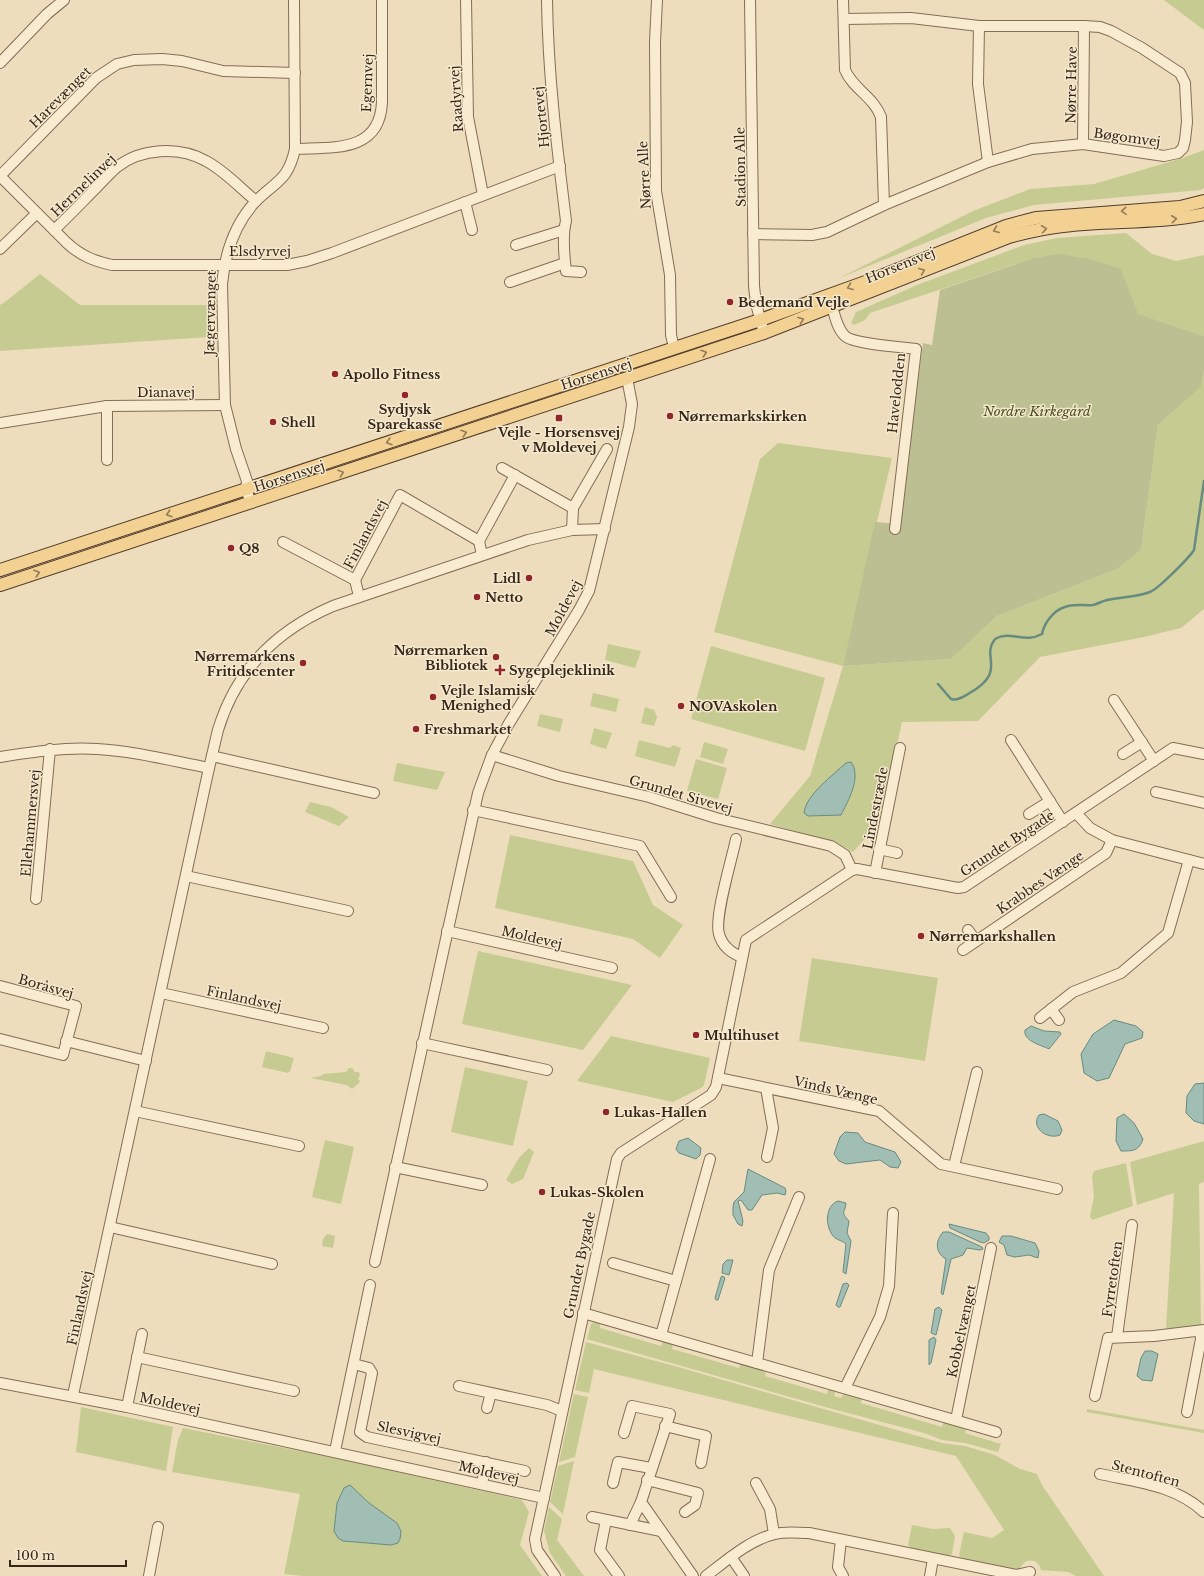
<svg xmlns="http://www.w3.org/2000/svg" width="1204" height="1576" viewBox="0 0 1204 1576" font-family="'Libre Baskerville',serif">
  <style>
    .green { fill: #c6cb91 }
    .cemetery { fill: #bbbf91 }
    .water { fill: #a0beb4; stroke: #688b81 }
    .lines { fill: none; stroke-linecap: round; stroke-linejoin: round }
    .stream { stroke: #688b81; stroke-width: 2.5 }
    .minor-casing { stroke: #846d56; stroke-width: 12 }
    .major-casing { stroke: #523c2b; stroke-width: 14 }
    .minor { stroke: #f8ebcf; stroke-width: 10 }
    .major { stroke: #f2d193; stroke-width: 12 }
    .oneway { stroke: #937c57 }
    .poi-dot { fill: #93262b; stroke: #f5e8cc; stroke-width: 1.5 }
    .labels { text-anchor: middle; stroke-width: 3; stroke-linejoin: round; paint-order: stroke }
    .street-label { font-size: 13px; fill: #34261b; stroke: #f5e8cc }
    .poi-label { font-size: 13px; font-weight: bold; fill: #34261b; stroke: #f5e8cc; text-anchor: start }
    .park-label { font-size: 13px; font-style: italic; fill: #465021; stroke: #f5e8cc }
  </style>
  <rect width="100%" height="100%" fill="#edddbc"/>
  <g class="green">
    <path d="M1164 0H1204V30Z"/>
    <path d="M1204 150V188L1201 190 1034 205 986 218 837 279 973 211 1030 189 1094 184 1183 158Z"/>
    <path d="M1126 233 1152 254 1176 261 1204 255V336L1137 314 1121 269 1031 259 870 313 865 320 854 325 851 323 856 312 917 285 1024 245 1057 238Z"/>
    <path d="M40 274 80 305H213L209 337 0 351V305L5 302Z"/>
    <path d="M1204 369V609L1181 628 1144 637 1040 657 978 721 902 722 879 823 853 852 834 841 808 835 770 824 810 776 843 666 714 632 760 459 778 443 892 458 843 666 951 659 997 616 1117 569 1141 550 1158 425 1201 387Z"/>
    <path d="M608 644 641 651 635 668 605 660Z"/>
    <path d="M711 646 825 678 805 751 691 719Z"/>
    <path d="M593 693 619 699 616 712 590 706Z"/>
    <path d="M645 707 654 710 657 717 654 726 641 723Z"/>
    <path d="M540 714 563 719 560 732 537 726Z"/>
    <path d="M594 728 612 733 606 749 590 744Z"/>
    <path d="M639 740 670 748 673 745 681 748 675 767 635 756Z"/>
    <path d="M704 742 728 749 723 764 700 757Z"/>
    <path d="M696 759 727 768 718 799 687 791Z"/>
    <path d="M397 763 445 772 437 790 393 781Z"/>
    <path d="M310 802 331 807 349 817 339 826 305 812Z"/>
    <path d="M510 835 633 861 653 905 683 925 660 958 633 939 495 908Z"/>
    <path d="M478 951 632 985 583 1050 462 1024Z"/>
    <path d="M812 958 938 978 925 1061 799 1041Z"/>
    <path d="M611 1036 710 1058 704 1085 701 1088 673 1102 577 1081Z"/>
    <path d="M266 1051 294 1058 290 1071 288 1073 262 1067Z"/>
    <path d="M465 1067 528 1081 513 1146 451 1132Z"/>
    <path d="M349 1068H352L355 1072H359L360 1075 358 1079 360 1082 352 1089 347 1085 310 1078 321 1076 323 1074 346 1072Z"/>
    <path d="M325 1140 354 1147 341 1204 312 1197Z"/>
    <path d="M1204 1141V1182L1199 1184 1201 1327 1166 1329 1174 1193 1137 1205 1130 1162Z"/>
    <path d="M529 1148 534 1152 523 1179 512 1184 506 1180 519 1158Z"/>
    <path d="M1126 1163 1133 1206 1092 1220 1090 1216 1094 1196 1092 1176 1094 1171Z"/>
    <path d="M327 1234 335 1236 333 1248 322 1246 323 1239Z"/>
    <path d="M594 1322 600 1324V1328L661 1346 663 1341 673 1344 672 1349 739 1368 741 1363 766 1370 765 1376 827 1394 828 1388 836 1390 834 1396 841 1398 844 1393 862 1398 861 1403 942 1427 944 1421 966 1428 965 1433 1001 1444 998 1452 965 1443 942 1440 924 1433 825 1407 587 1339 591 1324Z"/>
    <path d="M586 1342 678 1367 942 1443 965 1446 995 1455 1020 1469 1037 1474 1042 1485 1104 1576H1076L1068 1572 1041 1570C1039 1562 1034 1559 1026 1561L1017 1571 962 1560 959 1555 964 1532 992 1538 1004 1530 956 1456 594 1369 589 1393 575 1390Z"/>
    <path d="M574 1394 588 1397 575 1457 559 1462Z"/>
    <path d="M81 1407 173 1427 166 1471 76 1452Z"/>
    <path d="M1087 1409 1204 1430V1433L1087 1412Z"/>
    <path d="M183 1428 335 1458 522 1500 529 1512 520 1545 542 1576H303L284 1574 300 1494 172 1472 178 1440Z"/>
    <path d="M574 1461 563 1514 550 1502 558 1466Z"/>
    <path d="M549 1507 562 1519 557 1540 584 1576H566L550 1553 544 1531Z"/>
    <path d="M912 1525 933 1529 950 1528 955 1536 952 1554 946 1557 912 1550 908 1545Z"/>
  </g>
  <path class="cemetery" d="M1058 254 1090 259 1121 269 1138 314 1204 336V369L1201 387 1158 425 1141 550 1117 569 997 616 951 659 843 666 875 522 900 524 923 343 932 345 940 290 1031 259Z"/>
  <g class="water">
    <path d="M851 762C862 777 848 801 841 815L808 816 804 813C805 796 834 774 846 763Z"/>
    <path d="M1114 1020 1136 1026 1143 1032 1142 1038 1125 1044 1109 1078 1097 1081 1084 1073 1081 1054 1093 1034Z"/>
    <path d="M1031 1026 1044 1031 1060 1032 1061 1034 1049 1049C1041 1045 1023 1041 1025 1030Z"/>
    <path d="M1204 1083V1124L1194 1121 1186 1113 1187 1096 1195 1084Z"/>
    <path d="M1044 1114 1058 1121 1062 1130 1060 1135C1048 1140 1030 1128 1039 1115Z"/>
    <path d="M1124 1114 1134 1123 1143 1139C1139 1151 1133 1151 1121 1151L1116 1141 1117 1118Z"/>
    <path d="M845 1132 858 1133 865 1142 895 1152 901 1162 898 1168 890 1167 880 1160 846 1164 839 1161 834 1154 840 1137Z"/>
    <path d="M688 1138 701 1148 700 1155 696 1159 679 1153 676 1149 679 1141Z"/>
    <path d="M748 1169 785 1188 786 1191 785 1195 777 1193 762 1195 752 1210H748L741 1200 738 1201 743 1221 742 1226 738 1224 733 1215V1207L734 1202 744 1192Z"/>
    <path d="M838 1201 846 1203C845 1214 840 1211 849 1221L847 1233 851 1241 846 1274 843 1272 846 1244C843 1241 838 1240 835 1238 825 1229 824 1206 838 1201Z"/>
    <path d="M949 1224 986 1233 989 1237V1240L984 1243 980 1242 950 1228Z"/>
    <path d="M943 1232H949L982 1247 983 1249 980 1250 967 1248 963 1255 951 1259 943 1295 941 1293 946 1259C935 1253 935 1241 943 1232Z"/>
    <path d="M1002 1236H1011L1035 1243 1039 1251 1038 1258 1029 1255 1015 1257 1007 1255 1004 1245 999 1242Z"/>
    <path d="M727 1260H733L729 1275 722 1273 723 1264Z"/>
    <path d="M723 1276 725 1278 718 1300H716L715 1298 721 1277Z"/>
    <path d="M847 1283 849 1285 840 1307H838L836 1305 843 1284Z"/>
    <path d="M939 1307 942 1310 936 1335 931 1333 935 1309Z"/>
    <path d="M934 1337 936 1340 931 1363 929 1365V1340Z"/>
    <path d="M1145 1351H1152L1158 1354 1152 1381 1142 1380 1137 1376 1141 1358Z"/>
    <path d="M350 1485 369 1503 397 1523 401 1531 400 1539 398 1543 391 1545 343 1541 338 1538 334 1531 337 1503 344 1488Z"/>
  </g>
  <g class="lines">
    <path class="stream" d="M938 684 951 699C957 701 963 697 968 694 1009 671 980 658 995 639 1011 630 1024 644 1042 634 1044 623 1054 610 1065 607 1074 603 1084 606 1093 605 1098 604 1102 601 1107 600 1121 597 1137 597 1150 592 1158 589 1189 558 1194 550L1204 481"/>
    <g class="minor-casing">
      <g id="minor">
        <path d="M466 0 468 117 483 195"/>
        <path d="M547 0C548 75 557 147 566 221 562 236 564 255 566 271L581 272"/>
        <path d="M657 0 655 42 656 191 670 275 671 335 674 348"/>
        <path d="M750 0 754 286 756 304 764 333"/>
        <path d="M843 0 845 70C853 89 874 97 881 117L884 205"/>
        <path d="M979 26 978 84 988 162"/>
        <path d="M0 63 47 14 64 0"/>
        <path d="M1083 144 1084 26"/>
        <path d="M295 149C333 147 380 153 382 102V0"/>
        <path d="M0 176 67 243C81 256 94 261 112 265H287L307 261 332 253 560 166"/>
        <path d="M0 176 96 78 117 64 134 60 162 59 182 61 223 71 295 73"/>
        <path d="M465 202 472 230"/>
        <path d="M54 230C69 216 83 201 97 187 104 180 110 173 117 167 141 148 179 146 206 161 225 171 240 188 256 201"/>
        <path d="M753 234 812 235 827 232 884 205 988 162 1032 149 1083 144 1164 156 1178 153 1183 148 1185 140 1187 122 1185 83 1180 73 1142 48 1111 31 1100 27 1084 26H979L911 18 844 19"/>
        <path d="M516 245 564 230"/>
        <path d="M0 249 37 213"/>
        <path d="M510 282 565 263"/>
        <path d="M830 299C834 311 836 328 845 336 853 344 903 347 916 349L895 529"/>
        <path d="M0 423 107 406 225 405"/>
        <path d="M107 460V406"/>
        <path d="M502 468 573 508 572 530"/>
        <path d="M251 503 246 489 247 481 236 449 225 405 222 284C225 253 234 225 255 202 276 181 288 181 295 149L294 0"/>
        <path d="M573 508 607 449"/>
        <path d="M479 541 515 475"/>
        <path d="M283 542 355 580 359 596"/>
        <path d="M355 580 400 495 479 541 482 555"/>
        <path d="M1114 700 1154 761"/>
        <path d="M1011 740 1063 822"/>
        <path d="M1123 754 1142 742"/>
        <path d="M492 755 559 776 649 797 716 818 831 846 845 855 852 870"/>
        <path d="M212 756 374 793"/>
        <path d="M0 757C32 752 64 747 97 749 135 751 172 761 209 768"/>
        <path d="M1156 792 1204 803"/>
        <path d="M473 810 640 846 671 897"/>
        <path d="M1076 813 1090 828 1112 840 1204 864"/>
        <path d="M1029 814 1050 801"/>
        <path d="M736 839C732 859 714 917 719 934 722 945 731 953 742 957"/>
        <path d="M879 849 897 853"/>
        <path d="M875 873 900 748"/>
        <path d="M186 876 348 911"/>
        <path d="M36 899 50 749"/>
        <path d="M968 930 976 941"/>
        <path d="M447 931 612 968"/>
        <path d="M963 950 1106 853 1112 840"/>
        <path d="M0 986 76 1006 63 1055 0 1039"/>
        <path d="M161 993 323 1028"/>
        <path d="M1051 1009 1059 1020"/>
        <path d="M1040 1018 1073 992 1121 973 1168 933 1189 860"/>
        <path d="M66 1041 146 1061"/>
        <path d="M422 1043 547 1070"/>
        <path d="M718 1078 879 1111 941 1164 1057 1189"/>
        <path d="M766 1088 773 1128 767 1157"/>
        <path d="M135 1111 299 1146"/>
        <path d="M954 1166 977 1072"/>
        <path d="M395 1167 482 1185"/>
        <path d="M110 1227 272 1264"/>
        <path d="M375 1262 478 793 492 755 508 725 579 610 589 591 629 427 632 404 627 378"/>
        <path d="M613 1263 676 1281"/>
        <path d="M583 1313 996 1432"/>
        <path d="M661 1335 710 1159"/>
        <path d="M1117 1337 1132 1225"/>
        <path d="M137 1357 294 1391"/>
        <path d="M757 1363 769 1270 799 1197"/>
        <path d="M354 1364 369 1368 372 1373 360 1432 367 1437 525 1471"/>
        <path d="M0 1383 127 1407 544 1498"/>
        <path d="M459 1386 547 1405 562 1411"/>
        <path d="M845 1388 880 1317 889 1286 893 1213"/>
        <path d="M73 1395 209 768C212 756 215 742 218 730 236 670 277 630 333 606L528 540 572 530 605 529"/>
        <path d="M1095 1396 1108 1338 1154 1336 1204 1330"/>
        <path d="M127 1407 142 1334"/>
        <path d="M487 1408 491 1393"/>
        <path d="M1187 1412 1201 1339 1200 1331"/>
        <path d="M956 1420 991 1248"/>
        <path d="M665 1426 706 1436 701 1463"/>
        <path d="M624 1433 632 1406 670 1414 641 1502 693 1576"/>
        <path d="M335 1451 370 1285"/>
        <path d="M1100 1474C1137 1482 1175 1485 1204 1512"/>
        <path d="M647 1480 698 1493 695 1505 685 1512"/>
        <path d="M613 1483 618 1462 651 1468"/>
        <path d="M756 1483 770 1509 774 1534"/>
        <path d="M482 1484 486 1462"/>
        <path d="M592 1517 661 1531"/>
        <path d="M606 1520 600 1550 619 1576"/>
        <path d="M630 1525 641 1502"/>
        <path d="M841 1540 838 1567 843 1576"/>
        <path d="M731 1557 744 1576"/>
        <path d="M149 1576 158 1527"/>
        <path d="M555 1576 537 1550 535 1539 617 1159 621 1153 711 1095 716 1087 746 940 852 870 857 869 958 888 964 887 1173 748 1204 754"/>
        <path d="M706 1576C726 1561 749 1540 775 1534 786 1531 798 1533 809 1533L1016 1575 1030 1572"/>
        <path d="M930 1576 933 1559"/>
      </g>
    </g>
    <g class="major-casing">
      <g id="major">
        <path d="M0 570 760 320 871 280 1006 226 1036 218 1180 207 1204 201"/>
        <path d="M0 585 764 333 1009 237C1027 232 1044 228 1063 226 1110 220 1158 224 1204 214"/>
      </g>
    </g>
    <use href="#minor" class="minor"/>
    <use href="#major" class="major"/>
  </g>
  <defs><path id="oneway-chevron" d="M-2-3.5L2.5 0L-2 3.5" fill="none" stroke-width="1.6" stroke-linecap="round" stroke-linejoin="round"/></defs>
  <g class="oneway">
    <use href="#oneway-chevron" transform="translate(1124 211) rotate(176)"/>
    <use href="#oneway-chevron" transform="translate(1174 219) rotate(-6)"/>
    <use href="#oneway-chevron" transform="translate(1044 229) rotate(-8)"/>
    <use href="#oneway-chevron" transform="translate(996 230) rotate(159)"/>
    <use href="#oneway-chevron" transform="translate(922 271) rotate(-22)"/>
    <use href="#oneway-chevron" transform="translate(850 287) rotate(159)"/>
    <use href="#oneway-chevron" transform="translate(801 320) rotate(-21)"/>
    <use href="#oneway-chevron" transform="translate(704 353) rotate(-18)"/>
    <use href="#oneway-chevron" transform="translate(464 433) rotate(-18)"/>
    <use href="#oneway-chevron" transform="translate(389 442) rotate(162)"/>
    <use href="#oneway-chevron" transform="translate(341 473) rotate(-18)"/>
    <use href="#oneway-chevron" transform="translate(169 514) rotate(162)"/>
    <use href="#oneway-chevron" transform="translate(37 573) rotate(-18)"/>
  </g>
  <g class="poi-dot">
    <circle cx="730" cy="302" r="4"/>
    <circle cx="335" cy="374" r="4"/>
    <circle cx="405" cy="395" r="4"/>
    <circle cx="670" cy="416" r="4"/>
    <rect x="555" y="414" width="8" height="8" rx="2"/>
    <circle cx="273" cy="422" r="4"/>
    <circle cx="231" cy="548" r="4"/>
    <circle cx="529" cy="578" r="4"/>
    <circle cx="477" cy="597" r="4"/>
    <circle cx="496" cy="657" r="4"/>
    <circle cx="303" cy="663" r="4"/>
    <path d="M498 664h4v4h4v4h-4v4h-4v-4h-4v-4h4z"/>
    <circle cx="433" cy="697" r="4"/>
    <circle cx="681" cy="706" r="4"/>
    <circle cx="416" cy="729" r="4"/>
    <circle cx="921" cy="936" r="4"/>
    <circle cx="696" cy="1035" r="4"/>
    <circle cx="606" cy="1112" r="4"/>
    <circle cx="542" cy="1192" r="4"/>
  </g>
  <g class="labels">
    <g class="street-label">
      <text transform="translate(367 83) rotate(-88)" y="5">Egernvej</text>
      <text transform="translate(1071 85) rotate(-89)" y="5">Nørre Have</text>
      <text transform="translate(60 97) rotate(-45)" y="5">Harevænget</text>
      <text transform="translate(456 99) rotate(-94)" y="5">Raadyrvej</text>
      <text transform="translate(541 117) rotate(-96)" y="5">Hjortevej</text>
      <text transform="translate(1127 137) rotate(8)" y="5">Bøgomvej</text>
      <text transform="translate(740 167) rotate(-91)" y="5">Stadion Alle</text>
      <text transform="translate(644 175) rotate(-93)" y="5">Nørre Alle</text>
      <text transform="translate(83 185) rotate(-44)" y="5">Hermelinvej</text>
      <text x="260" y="256">Elsdyrvej</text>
      <text transform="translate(900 265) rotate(-22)" y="5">Horsensvej</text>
      <text transform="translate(210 313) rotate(-89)" y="5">Jægervænget</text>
      <text transform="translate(596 374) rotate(-18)" y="5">Horsensvej</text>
      <text x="166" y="397">Dianavej</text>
      <text transform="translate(896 393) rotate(-84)" y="5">Havelodden</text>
      <text transform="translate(289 476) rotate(-18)" y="5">Horsensvej</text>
      <text transform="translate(365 534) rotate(-62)" y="5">Finlandsvej</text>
      <text transform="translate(563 608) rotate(-62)" y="5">Moldevej</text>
      <text transform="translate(681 794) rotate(16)" y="5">Grundet Sivevej</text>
      <text transform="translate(875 808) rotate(-79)" y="5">Lindestræde</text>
      <text transform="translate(30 823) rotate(-85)" y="5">Ellehammersvej</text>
      <text transform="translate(1007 843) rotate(-33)" y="5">Grundet Bygade</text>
      <text transform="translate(1040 882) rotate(-34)" y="5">Krabbes Vænge</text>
      <text transform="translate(532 937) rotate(13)" y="5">Moldevej</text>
      <text transform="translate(46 986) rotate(16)" y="5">Boråsvej</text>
      <text transform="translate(244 998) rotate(12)" y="5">Finlandsvej</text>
      <text transform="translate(836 1090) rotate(13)" y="5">Vinds Vænge</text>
      <text transform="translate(579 1265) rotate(-78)" y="5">Grundet Bygade</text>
      <text transform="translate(1112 1279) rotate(-82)" y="5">Fyrretoften</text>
      <text transform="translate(79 1308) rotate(-78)" y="5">Finlandsvej</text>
      <text transform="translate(961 1331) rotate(-78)" y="5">Kobbelvænget</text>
      <text transform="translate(170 1403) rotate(12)" y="5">Moldevej</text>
      <text transform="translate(409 1432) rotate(12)" y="5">Slesvigvej</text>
      <text transform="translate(489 1472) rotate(13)" y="5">Moldevej</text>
      <text transform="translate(1146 1473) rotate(15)" y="5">Stentoften</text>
    </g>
    <g class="poi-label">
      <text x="738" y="307">Bedemand Vejle</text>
      <text x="343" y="379">Apollo Fitness</text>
      <text x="405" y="414" text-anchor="middle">Sydjysk<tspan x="405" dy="15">Sparekasse</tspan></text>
      <text x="678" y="421">Nørremarkskirken</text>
      <text x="281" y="427">Shell</text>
      <text x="559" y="437" text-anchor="middle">Vejle - Horsensvej<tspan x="559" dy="15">v Moldevej</tspan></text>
      <text x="239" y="553">Q8</text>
      <text x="521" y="583" text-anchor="end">Lidl</text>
      <text x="485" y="602">Netto</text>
      <text x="488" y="655" text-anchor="end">Nørremarken<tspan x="488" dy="15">Bibliotek</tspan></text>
      <text x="295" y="661" text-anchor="end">Nørremarkens<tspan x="295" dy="15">Fritidscenter</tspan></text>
      <text x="509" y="675">Sygeplejeklinik</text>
      <text x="441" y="695">Vejle Islamisk<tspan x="441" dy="15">Menighed</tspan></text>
      <text x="689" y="711">NOVAskolen</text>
      <text x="424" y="734">Freshmarket</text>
      <text x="929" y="941">Nørremarkshallen</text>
      <text x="704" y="1040">Multihuset</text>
      <text x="614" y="1117">Lukas-Hallen</text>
      <text x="550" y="1197">Lukas-Skolen</text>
    </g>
    <g class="park-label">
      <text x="1037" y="416">Nordre Kirkegård</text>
    </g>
  </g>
  <path d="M10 1560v6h116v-6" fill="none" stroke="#34261b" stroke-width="2"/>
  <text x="16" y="1560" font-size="12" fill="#34261b" stroke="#f5e8cc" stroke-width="3" paint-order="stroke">100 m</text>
</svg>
